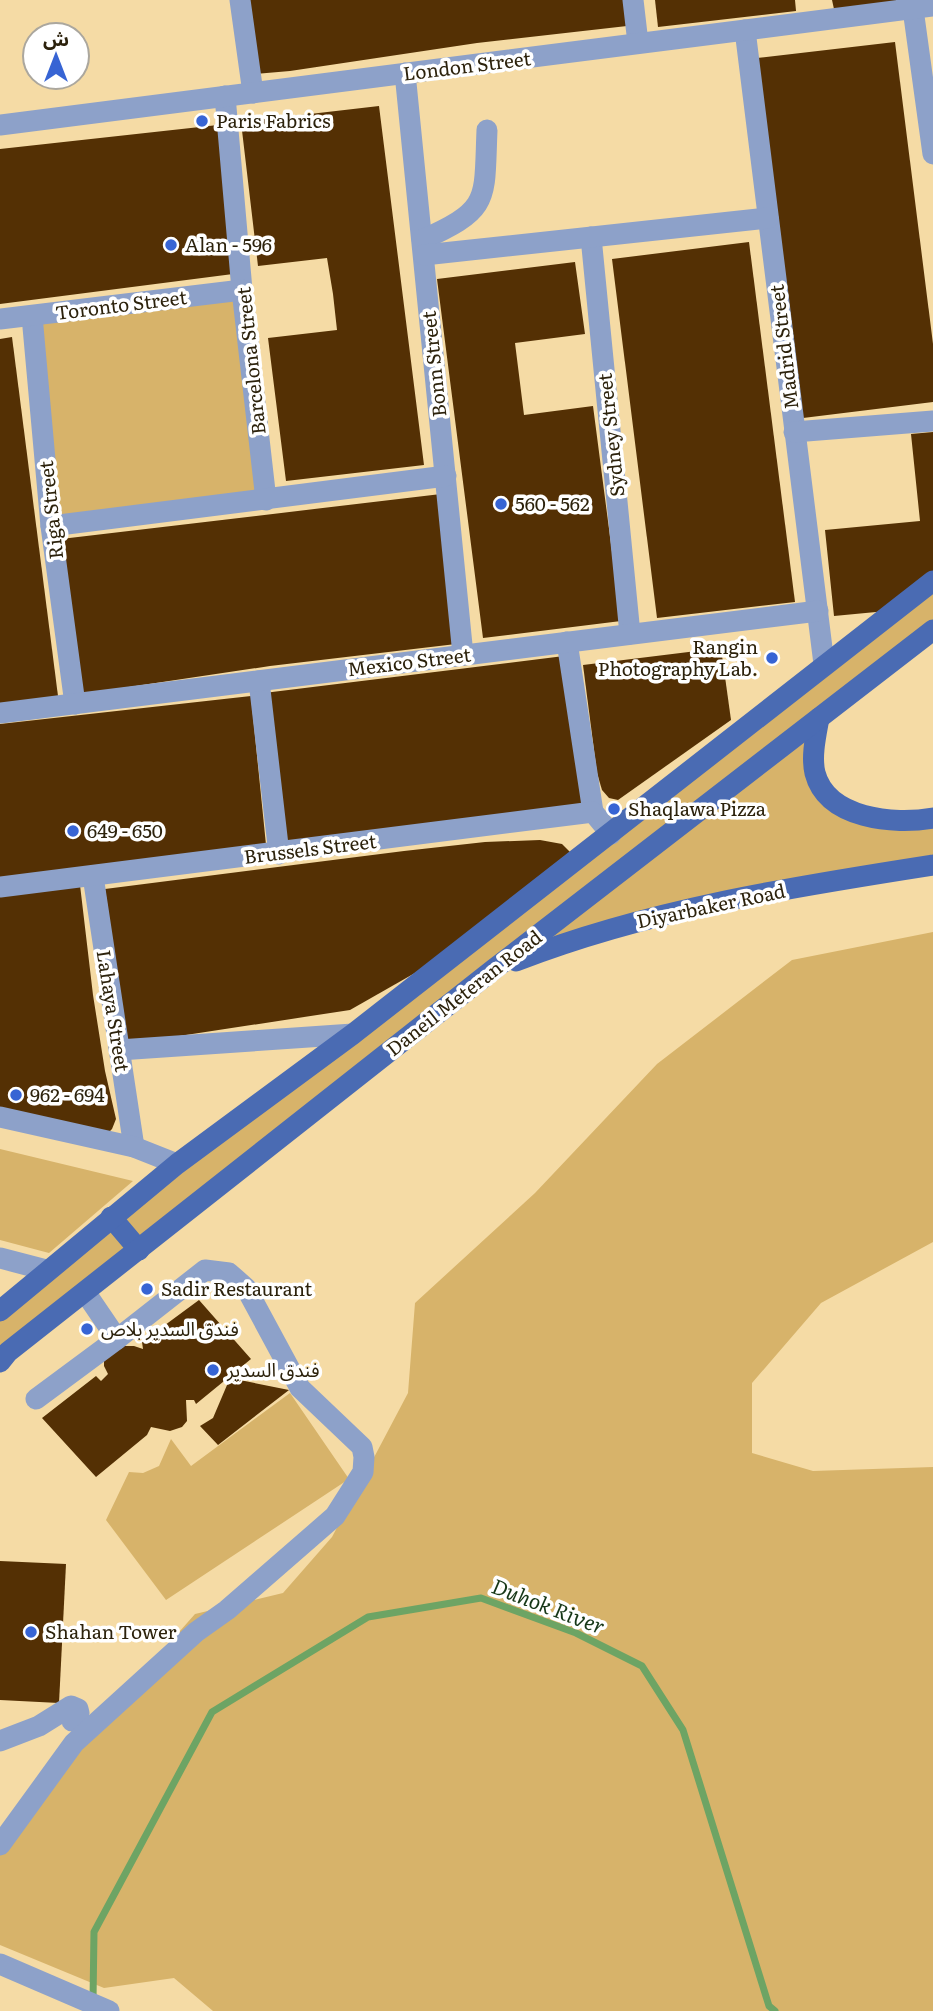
<svg xmlns="http://www.w3.org/2000/svg" width="933" height="2011" viewBox="0 0 933 2011" font-family="Literata,'Noto Sans Arabic',serif">
  <style>
    .green { fill: #d7b36a }
    .lines { fill: none; stroke-linecap: round; stroke-linejoin: round }
    .stream { stroke: #6da464; stroke-width: 7 }
    .building { fill: #543004 }
    .minor { stroke: #8da1c9; stroke-width: 21 }
    .major { stroke: #4a6bb3; stroke-width: 21 }
    .poi-dot { fill: #3764d4; stroke: #fff; stroke-width: 2.5 }
    .labels { text-anchor: middle; stroke-width: 7; stroke-linejoin: round; paint-order: stroke }
    .street-label { font-size: 19px; fill: #2c220c; stroke: #fff }
    .poi-label { font-size: 19px; fill: #2c220c; stroke: #fff; text-anchor: start }
    .water-label { font-size: 21px; font-style: italic; fill: #163717; stroke: #fff }
  </style>
  <rect width="100%" height="100%" fill="#f5dba5"/>
  <g class="green">
    <path d="M242 290 266 500 51 526 32 316Z"/>
    <path d="M933 586V625L0 1360V1315Z"/>
    <path d="M819 718 815 772 846 808 933 818V865L834 880 494 969Z"/>
    <path d="M933 932V1242L821 1303 752 1383V1453L813 1471 933 1467V2011H213L174 1978 104 1988 0 1945V1849L141 1675 195 1614 283 1593 332 1537 408 1393 415 1303 535 1193 657 1064 792 960Z"/>
    <path d="M0 1149 133 1181 49 1253 0 1240Z"/>
    <path d="M290 1393 349 1479 166 1600 106 1520 129 1472 143 1473 159 1466 171 1439 191 1466Z"/>
  </g>
  <g class="lines">
    <path class="stream" d="M93 2000 94 1932 212 1712 368 1617 481 1598 576 1633 642 1666 683 1730 769 2006 775 2011"/>
  </g>
  <g class="building">
    <path d="M244 0H624L627 26 477 43 290 71 255 74Z"/>
    <path d="M655 0H795L796 11 658 27Z"/>
    <path d="M832 0H896L897 2 834 9Z"/>
    <path d="M895 42 933 344V402L803 418 757 58Z"/>
    <path d="M379 106 424 465 286 481 268 338 337 330 333 294 327 258 258 266 241 122Z"/>
    <path d="M218 125 233 274 0 304V149Z"/>
    <path d="M749 242 795 602 657 618 612 259Z"/>
    <path d="M575 262 585 334 515 343 524 415 593 406 621 621 483 638 437 279Z"/>
    <path d="M12 337 58 696 0 704V339Z"/>
    <path d="M933 432V580L897 610 834 616 825 530 920 521 911 434Z"/>
    <path d="M441 494 456 644 270 666 82 694 61 539Z"/>
    <path d="M721 648 731 720 618 800 609 798 602 790 597 773 583 665Z"/>
    <path d="M564 656 584 806 286 848 264 693Z"/>
    <path d="M251 696 266 845 0 879V724Z"/>
    <path d="M540 840 562 844 570 852 422 969 350 1010 127 1044 105 889 404 851 485 842Z"/>
    <path d="M80 885 93 995 105 1071 116 1119 112 1129 107 1134 0 1111V894Z"/>
    <path d="M199 1300 251 1359 196 1404 194 1400H186L187 1421 182 1427 170 1431 151 1427 147 1435 96 1477 42 1418 96 1376 101 1381 108 1374 104 1366V1358L120 1346H134L143 1349 142 1342Z"/>
    <path d="M230 1378 289 1390 218 1445 200 1426 213 1418Z"/>
    <path d="M0 1561 66 1564 59 1703 0 1700Z"/>
  </g>
  <g class="lines">
    <g class="minor">
      <path d="M240 0 253 93"/>
      <path d="M633 0 638 43"/>
      <path d="M913 9 933 154"/>
      <path d="M745 30 824 664"/>
      <path d="M405 73 463 655"/>
      <path d="M225 96 242 290 266 500"/>
      <path d="M0 125 933 6"/>
      <path d="M591 237 630 634"/>
      <path d="M422 240C491 209 484 201 487 130"/>
      <path d="M424 255 768 218"/>
      <path d="M32 316 51 526 75 704"/>
      <path d="M0 319 242 290"/>
      <path d="M794 432 933 421"/>
      <path d="M51 526 446 476"/>
      <path d="M567 642 593 812"/>
      <path d="M259 681 279 854"/>
      <path d="M0 713 818 611"/>
      <path d="M93 876 134 1147"/>
      <path d="M0 887 593 812 611 834"/>
      <path d="M119 1050 353 1034"/>
      <path d="M0 1117 134 1147 177 1164"/>
      <path d="M0 1258 46 1270"/>
      <path d="M85 1292 117 1339"/>
      <path d="M0 1741 39 1726 71 1706 78 1709 79 1713 72 1721"/>
      <path d="M0 1845 74 1743 196 1632 227 1610 335 1516 363 1472 364 1457 362 1447 300 1388 246 1288 229 1273 205 1270 117 1339 36 1399"/>
      <path d="M0 1964 109 2011"/>
    </g>
    <g class="major">
      <path d="M819 718C816 735 811 756 815 773 827 819 894 825 933 818"/>
      <path d="M516 961C650 909 792 887 933 865"/>
      <path d="M111 1217 139 1250"/>
      <path d="M0 1311 177 1164 353 1034 933 581"/>
      <path d="M0 1362 8 1352 494 969 933 630"/>
    </g>
  </g>
  <g class="poi-dot">
    <circle cx="202" cy="121" r="7"/>
    <circle cx="171" cy="245" r="7"/>
    <circle cx="501" cy="504" r="7"/>
    <circle cx="772" cy="658" r="7"/>
    <circle cx="614" cy="809" r="7"/>
    <circle cx="73" cy="831" r="7"/>
    <circle cx="16" cy="1095" r="7"/>
    <circle cx="147" cy="1289" r="7"/>
    <circle cx="87" cy="1329" r="7"/>
    <circle cx="213" cy="1370" r="7"/>
    <circle cx="31" cy="1632" r="7"/>
  </g>
  <g class="labels">
    <g class="street-label">
      <text transform="translate(467 66) rotate(-7)" y="7">London Street</text>
      <text transform="translate(121 305) rotate(-7)" y="7">Toronto Street</text>
      <text transform="translate(784 347) rotate(-97)" y="7">Madrid Street</text>
      <text transform="translate(251 361) rotate(-96)" y="7">Barcelona Street</text>
      <text transform="translate(434 364) rotate(-96)" y="7">Bonn Street</text>
      <text transform="translate(611 435) rotate(-96)" y="7">Sydney Street</text>
      <text transform="translate(51 510) rotate(-96)" y="7">Riga Street</text>
      <text transform="translate(409 662) rotate(-7)" y="7">Mexico Street</text>
      <text transform="translate(310 849) rotate(-7)" y="7">Brussels Street</text>
      <text transform="translate(711 906) rotate(-12)" y="7">Diyarbaker Road</text>
      <text transform="translate(464 993) rotate(-38)" y="7">Daneil Meteran Road</text>
      <text transform="translate(113 1011) rotate(81)" y="7">Lahaya Street</text>
    </g>
    <g class="poi-label">
      <text x="216" y="128">Paris Fabrics</text>
      <text x="185" y="252">Alan - 596</text>
      <text x="515" y="511">560 - 562</text>
      <text x="758" y="654" text-anchor="end">Rangin<tspan x="758" dy="22">Photography Lab.</tspan></text>
      <text x="628" y="816">Shaqlawa Pizza</text>
      <text x="87" y="838">649 - 650</text>
      <text x="30" y="1102">962 - 694</text>
      <text x="161" y="1296">Sadir Restaurant</text>
      <text x="101" y="1336">فندق السدير بلاص</text>
      <text x="227" y="1377">فندق السدير</text>
      <text x="45" y="1639">Shahan Tower</text>
    </g>
    <g class="water-label">
      <text transform="translate(548 1607) rotate(21)" y="7">Duhok River</text>
    </g>
  </g>
  <g transform="translate(56 56)"><circle r="33" fill="#ffffff" stroke="#aba79e" stroke-width="2"/>
  <path d="M0-5L12 26L0 18L-12 26Z" fill="#3764d4"/>
  <text y="-10" font-size="19" font-weight="bold" text-anchor="middle" fill="#2c220c">ش</text>
  </g>
</svg>
